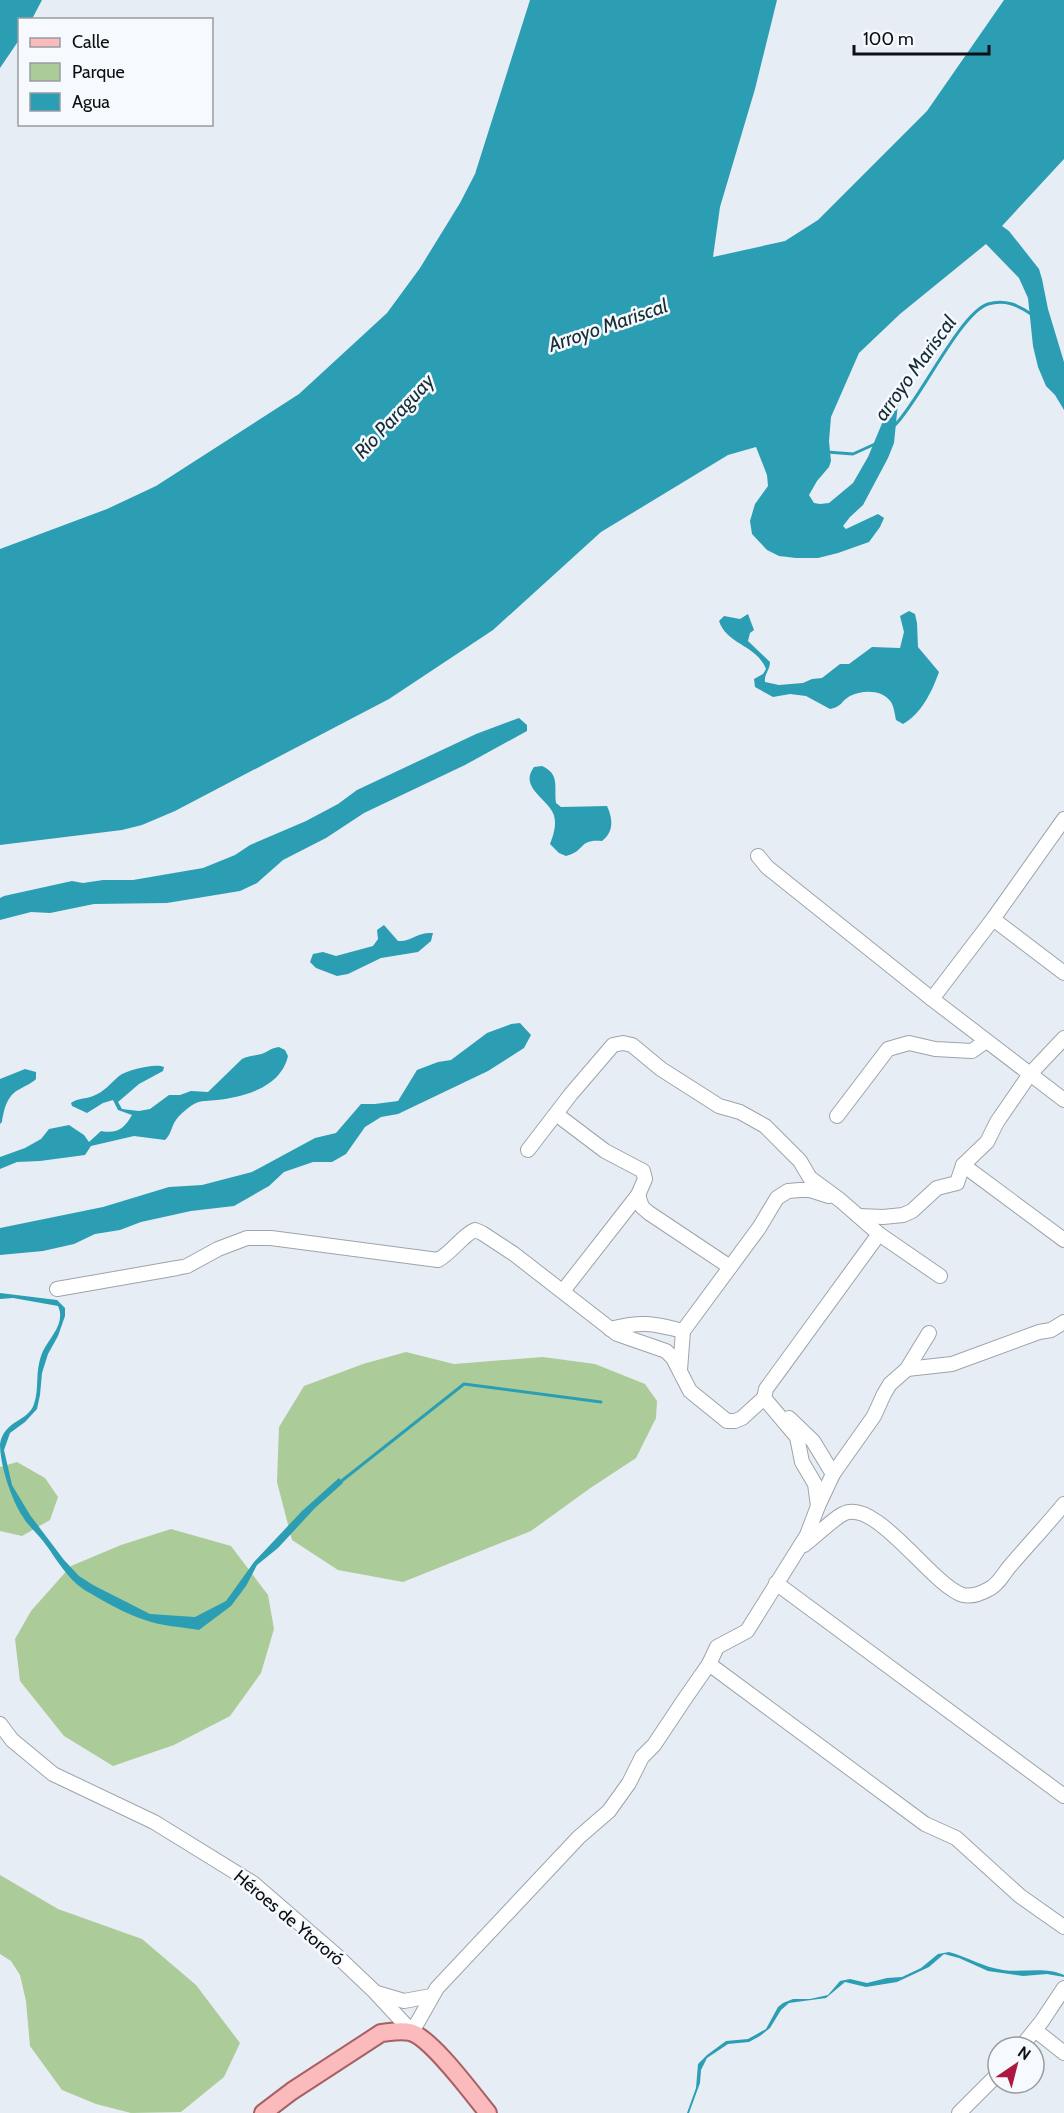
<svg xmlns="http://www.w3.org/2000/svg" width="1064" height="2113" viewBox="0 0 1064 2113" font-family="Cabin,sans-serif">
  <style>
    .green { fill: #abcc98 }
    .water { fill: #2b9eb4 }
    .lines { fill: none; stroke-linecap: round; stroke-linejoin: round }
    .stream { stroke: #2b9eb4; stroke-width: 3 }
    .minor-casing { stroke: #9ea4aa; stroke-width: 16 }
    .major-casing { stroke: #a66164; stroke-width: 20 }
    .minor { stroke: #fff; stroke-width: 14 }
    .major { stroke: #fbbbbc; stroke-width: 16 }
    .labels { text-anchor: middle; stroke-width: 5; stroke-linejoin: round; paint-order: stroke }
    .street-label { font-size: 18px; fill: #0d0f12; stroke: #f6fafe }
    .water-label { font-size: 20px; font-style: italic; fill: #162e33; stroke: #f6fafe }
  </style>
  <rect width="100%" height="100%" fill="#e7edf4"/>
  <g class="green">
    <path d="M406 1352 454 1364 543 1357 595 1364 645 1384 657 1401 656 1418 636 1458 589 1489 531 1531 403 1582 338 1570 292 1540 277 1482 279 1427 304 1386 363 1364Z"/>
    <path d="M17 1462 45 1478 58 1497 50 1520 22 1536 0 1531V1467Z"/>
    <path d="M171 1529 231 1546 268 1595 274 1629 261 1673 230 1716 174 1745 113 1766 64 1736 20 1681 15 1639 31 1611 71 1566 121 1545Z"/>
    <path d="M0 1875 58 1909 142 1939 196 1985 240 2043 224 2077 181 2112 131 2113 96 2104 62 2090 30 2046 26 2001 20 1975 11 1961 0 1954Z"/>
  </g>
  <g class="water">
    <path d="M0 0H42L32 19 20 20 19 40 0 68Z"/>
    <path d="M530 0H777L755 89 720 207 713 257 785 241 818 220 927 111 1004 0H1064V159L1002 226 1009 231 1039 269 1042 279 1048 309 1064 362V410L1055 395 1046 386 1038 367 1033 346 1028 298 1019 278 986 244 900 314 859 353 831 417 829 441 831 461 829 467 817 481 809 495 814 503 820 504 829 503 853 483 868 457 883 421 889 399 894 392 899 393 894 443 888 458 863 505 850 517 843 526 846 529 878 514 884 518 880 527 869 542 838 553 818 558H796L779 556 767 550 752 534 750 521 755 504 768 486 767 475 756 447 728 455 601 532 493 630 389 699 175 811 142 825 122 830 0 845V549L107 509 156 486 299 394 387 313 420 268 460 203 475 174Z"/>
    <path d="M909 611 915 614 917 623 918 647 939 672C932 692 921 714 903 724L896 720C895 715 894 707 891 702 882 689 862 690 850 696 841 701 842 707 830 709L806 696 790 694 773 697 755 687 754 679 763 674 766 669C757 645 727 645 719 621L724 616 740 619 748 614 754 630 750 633 748 641 770 662C770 670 764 674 765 682L779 685 803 683 812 679 822 678 840 664H849L872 647 900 648 904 632 900 616Z"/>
    <path d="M519 718 527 725V731L465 765 364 813 326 838 283 860 257 883 240 891 167 903 94 904 50 913 31 912 0 920V898L4 896 72 881 83 883 103 880H133L203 868 235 855 250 845 306 821 338 804 357 790 476 734Z"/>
    <path d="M542 766C560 774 554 786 556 803L561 807 607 806C613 819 614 832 602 841 578 839 586 851 566 856L559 853 550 844C554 834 558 821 552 811 543 796 520 786 534 767Z"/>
    <path d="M384 925 398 941C412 942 416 932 433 933L431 941 418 952 381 958 348 974 337 976 316 968 310 962 313 954 323 952 336 956 373 946 378 939 377 930Z"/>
    <path d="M520 1023 531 1035 524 1048 488 1071 398 1114 381 1117 365 1127 346 1154 332 1162H313L284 1172 269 1186 234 1206 191 1211 141 1222 120 1230 95 1234 74 1244 43 1251 0 1255V1228L103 1207 169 1187 202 1185 252 1172 315 1138 336 1133 361 1104H375L398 1101 417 1070 438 1062 451 1060 487 1033 511 1024Z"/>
    <path d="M279 1047 285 1050 288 1056C281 1087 245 1097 217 1100 209 1101 201 1100 194 1104 189 1107 179 1115 176 1120 171 1127 172 1133 165 1140L134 1136 91 1146 85 1155 40 1161 17 1162 0 1169V1157L25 1148 41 1139 49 1129 69 1125 84 1135 89 1142 101 1131C117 1134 124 1129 132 1115L118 1110 113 1100 103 1103 87 1113 72 1106 71 1103C77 1098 86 1099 93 1096 104 1092 111 1083 119 1076 128 1070 155 1063 164 1067L163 1071 139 1084 118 1102 122 1109 139 1111 150 1109 169 1095H180L191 1091 208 1092 242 1059C249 1055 257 1056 264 1053 270 1050 272 1048 279 1047Z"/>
    <path d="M25 1069 36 1072V1079C31 1084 26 1085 20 1089 7 1095 4 1109 2 1122L0 1124V1079Z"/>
    <path d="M0 1293 57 1300 65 1308V1316L58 1336 48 1354 42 1373 40 1395 37 1409 25 1422 10 1433 4 1450 12 1485 30 1515 64 1560 79 1576 93 1585 150 1614 195 1617 226 1601 254 1562 302 1511 339 1478 343 1483 315 1508 278 1548 257 1565 246 1586 231 1606 199 1630C182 1627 161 1626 145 1620 126 1614 105 1602 88 1592 67 1580 57 1559 43 1541 37 1533 28 1526 23 1517 11 1499 0 1465 0 1444 4 1420 28 1422 34 1404 40 1387 34 1372 43 1351 50 1337 66 1323 58 1306L13 1298 0 1299Z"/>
    <path d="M949 1952C967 1957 983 1967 1003 1970 1023 1973 1045 1966 1064 1975V1977L1047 1974 1023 1976 988 1971 959 1958 944 1954 929 1967 897 1982 866 1987 845 1982 826 1998 789 2003 781 2010 770 2028 760 2036 749 2042 728 2044 707 2058 701 2070 700 2083 689 2113H687L696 2088 698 2064 707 2055 726 2041 748 2039 766 2029 778 2007 783 2003 793 1999H810L828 1995 840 1981 850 1979 867 1983 887 1978 902 1977 921 1968 938 1954Z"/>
  </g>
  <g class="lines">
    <g class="stream">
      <path d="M895 425C920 400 960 313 988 304 1005 299 1018 305 1031 314"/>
      <path d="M827 452 853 454 875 444"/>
      <path d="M339 1483 464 1384 601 1402"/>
    </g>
    <g class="minor-casing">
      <g id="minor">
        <path d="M758 856 767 867 932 999 1064 1100"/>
        <path d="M993 919 1064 973"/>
        <path d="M932 999 993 919 1064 819"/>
        <path d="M556 1114 605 1151 643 1171 645 1179 638 1195 563 1291"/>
        <path d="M837 1116 888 1049 909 1043 935 1049 972 1051 986 1041"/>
        <path d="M528 1150 571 1094 613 1045 623 1043 632 1045 661 1069 719 1106 740 1112 765 1126 800 1161 810 1178 840 1200 879 1234 940 1276"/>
        <path d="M963 1165 1064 1240"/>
        <path d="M638 1195 642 1207 649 1213 730 1267"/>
        <path d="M859 1216 883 1217 903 1215 912 1211 937 1188 957 1183 963 1165 987 1142 997 1122 1030 1074 1064 1038"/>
        <path d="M57 1289 177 1268 187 1266 218 1249 247 1238H271L438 1260C451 1253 464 1234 475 1230L482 1233 514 1254 617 1334 666 1351 673 1358 690 1391 727 1421H735L742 1418 764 1398 766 1389 879 1234"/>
        <path d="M610 1329C641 1321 652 1323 683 1331"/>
        <path d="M907 1369 952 1364 1039 1332 1051 1330 1064 1322"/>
        <path d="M680 1370 683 1331 759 1228 777 1198 788 1191 800 1190H810L829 1196"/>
        <path d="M789 1418 813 1441 833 1474 818 1506"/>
        <path d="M833 1474 874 1416 884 1394 890 1384 907 1369 929 1333"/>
        <path d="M804 1545C815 1537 833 1519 843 1514 875 1496 932 1586 963 1595 972 1597 982 1593 989 1589 999 1584 1003 1574 1010 1566 1028 1545 1047 1525 1064 1504"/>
        <path d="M776 1583 1064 1796"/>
        <path d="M709 1664 925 1824 956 1838 1020 1896 1064 1927"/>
        <path d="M0 1724 12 1740 53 1774 154 1822 253 1883 335 1954 375 1992 412 2032 437 1988 579 1837 609 1811 629 1783 642 1757 654 1745 684 1700 709 1664 717 1647 747 1631 807 1535 818 1506 815 1484 802 1462 797 1437 764 1398"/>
        <path d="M377 1993 404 2001 431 1996"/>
        <path d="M1035 2030 1064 2053"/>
        <path d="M1021 2047 1042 2021 1064 1988"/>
        <path d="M959 2113 998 2074"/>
      </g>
    </g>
    <g class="major-casing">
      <path id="major" d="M263 2113 292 2091 381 2033C391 2032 400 2030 410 2032 431 2037 473 2095 488 2113"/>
    </g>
    <use href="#minor" class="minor"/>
    <use href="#major" class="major"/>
  </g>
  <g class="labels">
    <g class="street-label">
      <text transform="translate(289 1918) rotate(40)" y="6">Héroes de Ytororó</text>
    </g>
    <g class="water-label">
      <text transform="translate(608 325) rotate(-19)" y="7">Arroyo Mariscal</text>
      <text transform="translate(915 368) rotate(-54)" y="7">arroyo Mariscal</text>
      <text transform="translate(394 416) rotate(-47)" y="7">Río Paraguay</text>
    </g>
  </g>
  <rect x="18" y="18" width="195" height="108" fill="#f6fafe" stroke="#999ca0" stroke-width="1.5"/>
  <rect x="30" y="38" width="30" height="9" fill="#fbbbbc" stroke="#999ca0" stroke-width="1.5"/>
  <text x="72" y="48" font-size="18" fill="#0d0f12">Calle</text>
  <rect x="30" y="63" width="30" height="18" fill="#abcc98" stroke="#999ca0" stroke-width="1.5"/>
  <text x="72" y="78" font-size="18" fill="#0d0f12">Parque</text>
  <rect x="30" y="93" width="30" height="18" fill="#2b9eb4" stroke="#999ca0" stroke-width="1.5"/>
  <text x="72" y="108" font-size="18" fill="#0d0f12">Agua</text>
  <g transform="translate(1016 2065) rotate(35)"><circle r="28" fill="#f6fafe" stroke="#999ca0" stroke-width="1.5"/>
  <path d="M0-4.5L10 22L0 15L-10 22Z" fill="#ac1842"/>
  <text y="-9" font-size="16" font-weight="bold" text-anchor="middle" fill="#0d0f12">N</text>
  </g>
  <path d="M854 45v9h135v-9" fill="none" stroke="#0d0f12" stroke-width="3"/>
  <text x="863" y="45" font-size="18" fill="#0d0f12" stroke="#f6fafe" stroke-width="4.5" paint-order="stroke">100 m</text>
</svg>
